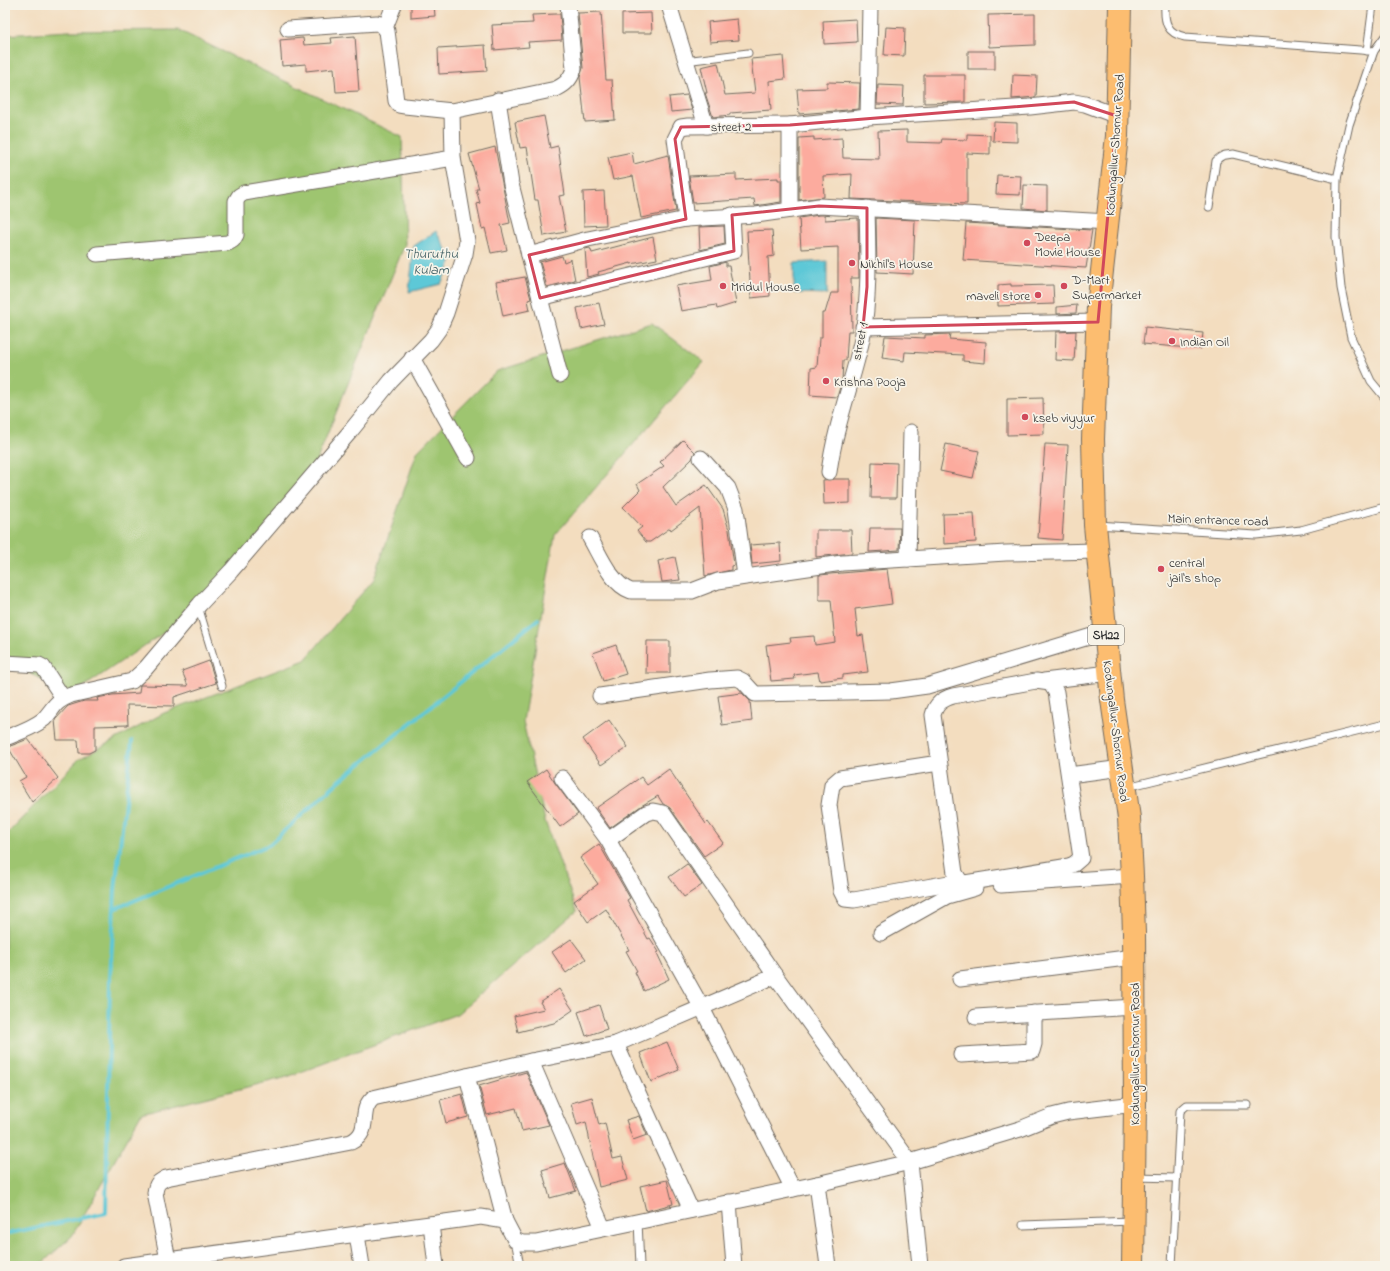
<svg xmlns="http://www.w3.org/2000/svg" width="1390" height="1271" viewBox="0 0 1390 1271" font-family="'Indie Flower',sans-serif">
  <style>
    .green { fill: #9ec570; stroke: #64784e }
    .water { fill: #5dc8d7; stroke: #447a81 }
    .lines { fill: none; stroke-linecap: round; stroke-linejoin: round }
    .stream { stroke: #5dc8d7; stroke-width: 4 }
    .building { fill: #fcab9e }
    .service-casing { stroke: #71695f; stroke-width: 9 }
    .minor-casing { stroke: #71695f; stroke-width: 17 }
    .primary-casing { stroke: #71695f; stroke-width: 24 }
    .service { stroke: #fff; stroke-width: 7 }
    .minor { stroke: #fff; stroke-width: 15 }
    .primary { stroke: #fcbd6f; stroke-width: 22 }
    .marked { fill: none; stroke: #d1495b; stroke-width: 3; stroke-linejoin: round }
    .poi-dot { fill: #d1495b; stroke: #f7f3e8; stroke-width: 1.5 }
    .labels { text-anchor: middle; stroke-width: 3.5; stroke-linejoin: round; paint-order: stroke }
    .shield { fill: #f7f3e8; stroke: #686764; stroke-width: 1 }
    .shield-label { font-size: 12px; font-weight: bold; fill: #2b2b2b }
    .street-label { font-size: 13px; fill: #2b2b2b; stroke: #f7f3e8 }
    .poi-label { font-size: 13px; fill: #2b2b2b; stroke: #f7f3e8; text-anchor: start }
    .water-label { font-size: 14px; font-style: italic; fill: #3a5a5f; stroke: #f7f3e8 }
  </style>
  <rect width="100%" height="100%" fill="#f7f3e8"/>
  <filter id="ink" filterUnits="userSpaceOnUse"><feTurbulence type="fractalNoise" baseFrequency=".025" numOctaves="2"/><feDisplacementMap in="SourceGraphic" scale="8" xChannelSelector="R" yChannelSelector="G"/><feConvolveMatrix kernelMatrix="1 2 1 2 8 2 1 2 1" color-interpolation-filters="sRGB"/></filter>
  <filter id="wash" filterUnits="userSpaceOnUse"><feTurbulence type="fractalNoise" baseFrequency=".012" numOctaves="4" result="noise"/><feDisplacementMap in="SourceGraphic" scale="16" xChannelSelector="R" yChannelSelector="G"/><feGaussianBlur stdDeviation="0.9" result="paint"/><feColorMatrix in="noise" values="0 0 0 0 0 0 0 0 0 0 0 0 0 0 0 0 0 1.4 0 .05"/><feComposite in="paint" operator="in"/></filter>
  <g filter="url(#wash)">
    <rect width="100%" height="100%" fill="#f3ddbf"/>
    <g class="green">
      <path d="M178 30 402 137 405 244 307 484 218 596 73 694 5 662V35L68 31Z"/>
      <path d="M652 323 704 362 555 535 523 721 545 821 577 911 457 1014 287 1077 141 1114 72 1236 39 1266H5V836L79 759 164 713 305 660 374 579 417 452 497 371Z"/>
    </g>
    <g class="water">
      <path d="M436 231 452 260 441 284 409 292 414 246Z"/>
      <path d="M827 261V294L794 293V263Z"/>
    </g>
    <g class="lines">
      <g class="stream">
        <path d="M114 909 269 845 338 782 538 619"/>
        <path d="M5 1234 106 1213 110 979 115 890 132 741"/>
      </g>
    </g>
    <g id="blocks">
      <g class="building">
        <path d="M411 5H434L435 16 411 18Z"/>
        <path d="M601 12 606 80H612L615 120 585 122 580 77 583 68 578 13Z"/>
        <path d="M651 13 652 33H622V14Z"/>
        <path d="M556 14H560L562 40 528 42 529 47 494 50 492 25 533 23 532 15Z"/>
        <path d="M1035 14V45L989 47 988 15Z"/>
        <path d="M737 19 739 40 710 42 708 22Z"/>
        <path d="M856 19 857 42 824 44 823 21Z"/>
        <path d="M886 27 905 28 904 56 884 55Z"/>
        <path d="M355 36 359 91 336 92 334 68 306 71V64L282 66 280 40 303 38 304 45 332 43 331 38Z"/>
        <path d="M485 45 487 71 439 74 438 48Z"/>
        <rect x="968" y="51" width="27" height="18"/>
        <path d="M783 56 785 79 769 81 771 110 730 113V115L713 117 705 93H707L701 67 718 63 725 95 755 93 751 59Z"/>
        <path d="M924 75H965V102L924 103Z"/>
        <path d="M1013 75 1037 76 1036 97 1012 99Z"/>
        <path d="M827 82 860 83 859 109 799 114 797 89 827 88Z"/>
        <path d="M878 85 904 86 903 105 877 104Z"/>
        <path d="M687 95 692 110 671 112 669 97Z"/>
        <path d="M544 116 550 148 558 146 565 195 559 196 566 232 544 236 538 200H535L527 147 520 148 515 122Z"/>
        <path d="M994 122 1017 123V142L993 141Z"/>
        <path d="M907 130V142L941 143 942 139 967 140V134L990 135V154L967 153V204L851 199 852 174 823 176 824 197 799 200V138L814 137V140L842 138 843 158 879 159 878 131Z"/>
        <path d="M495 147 510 223 501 225 507 250 491 253 485 228 482 229 477 204 480 203 476 189H479L469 154Z"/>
        <path d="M632 152 634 164 668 155 676 211 641 218 633 176 613 180 608 157Z"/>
        <path d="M736 174V180L778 178V180H781V202L755 206 754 199 693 203 689 176Z"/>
        <path d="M997 175 1021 176 1020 195 996 194Z"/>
        <path d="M1024 185 1047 186V210L1023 208Z"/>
        <path d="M604 191 606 225 584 226 583 192Z"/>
        <path d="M819 215H825V220L858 218 859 278H851L852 331H848L846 360H843L842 381 837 397 810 395 811 368 817 367 819 338H822V313H825L831 293H838V247L801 249 799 218Z"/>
        <path d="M876 218 915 220 913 274 877 272Z"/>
        <path d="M966 223 1092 230 1086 268 963 260Z"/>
        <path d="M724 226 725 244 700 250 699 227Z"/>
        <path d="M772 230 774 256 768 257 770 296 751 298 747 231Z"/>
        <path d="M653 237 657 259 631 264V263L598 272 599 274 587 277 585 249 590 248 592 253Z"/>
        <path d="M562 256 564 262 571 259 575 280 547 287 540 262Z"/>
        <path d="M726 262V266H729L736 303 717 309 716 305 681 311 676 286 712 280 710 266Z"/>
        <path d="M525 277 531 299 528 300 530 310 503 316 496 282Z"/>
        <path d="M1011 284V286L1053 285 1054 304 998 306V285Z"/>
        <path d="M599 303 604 324 581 329 577 308Z"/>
        <path d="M1077 305 1076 313 1057 314V307Z"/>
        <path d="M1145 327 1203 333 1201 349 1143 344Z"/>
        <path d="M1076 331 1074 361 1055 360 1056 332Z"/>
        <path d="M950 334 949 339 986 342 985 363 963 361V355L905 352 904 361 882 358 885 336 925 338V335Z"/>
        <path d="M1043 398 1044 434 1007 435V399Z"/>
        <path d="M683 440 695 452 692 459 663 487 676 506 706 485 723 509 729 530 734 565 731 566V570L705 576 700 508 671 530 670 528 650 542H646L637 531 642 527 623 507 640 490 637 484 664 466 660 462Z"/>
        <path d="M946 444 979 451 973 478 940 471Z"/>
        <path d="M1045 444 1068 445 1062 540 1038 538Z"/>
        <path d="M872 462 897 463 896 498H871Z"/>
        <path d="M834 479H850V503L824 504 823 480Z"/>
        <path d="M974 513 976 542 944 544 943 514Z"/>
        <path d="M870 528H900L899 550 869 552Z"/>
        <path d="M816 530H851L852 553 816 557Z"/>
        <path d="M780 543 781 561 752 564 750 545Z"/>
        <path d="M675 557 680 580 662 582 658 561Z"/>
        <path d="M887 569 892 604 855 609 858 636 863 635 868 672 843 675V678L820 681 818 672 794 675 795 679 771 681 766 645 791 642 790 638 814 636 815 645 835 642 831 600H819V575Z"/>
        <path d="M647 641H670V673H646Z"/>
        <path d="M616 645 626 674 603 681 593 653Z"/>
        <path d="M209 661 216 683 174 697V706L127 705 128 725 95 726V750L89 753H79L78 740H57L55 720 68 706 84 701H98L97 698 112 695 139 693 140 685 188 686 182 671Z"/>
        <path d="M742 693 750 701 752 721 722 725 718 696Z"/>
        <path d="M609 720 628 747 601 765 583 739Z"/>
        <path d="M28 739 58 778 32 802 19 781 26 777 8 747Z"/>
        <path d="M546 769 555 783 578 814 560 827 527 782Z"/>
        <path d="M669 769 706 824 708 822 723 843 704 856 670 808 663 804 658 796 641 806 610 828 596 808 641 777 647 785Z"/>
        <path d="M599 844 630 898 627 900 648 939 650 938 659 952 657 953 669 979 644 991 635 972 637 971 626 951 629 950 606 909 588 922 574 901 598 884 580 858Z"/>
        <path d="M687 864 702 885 684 897 669 877Z"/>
        <path d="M571 939 586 959 566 973 552 952Z"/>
        <path d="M559 989 573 1010 554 1023 518 1032 514 1016 544 1009 540 1002Z"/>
        <path d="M599 1005 607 1029 586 1036 578 1012Z"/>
        <path d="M667 1042 679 1070 651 1082 640 1053Z"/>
        <path d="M526 1072 549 1125 522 1131 516 1108 487 1115 479 1086Z"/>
        <path d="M462 1094 468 1117 446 1123 440 1100Z"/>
        <path d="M592 1097 599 1125 605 1123 613 1159 622 1157 628 1180 599 1187 586 1122 577 1125 571 1103Z"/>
        <path d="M639 1116 647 1135 633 1140 626 1120Z"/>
        <path d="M565 1163 576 1191 550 1198 542 1170Z"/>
        <path d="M667 1180 673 1204 646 1211 640 1186Z"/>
      </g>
    </g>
  </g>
  <g filter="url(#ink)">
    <use href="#blocks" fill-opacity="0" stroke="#71695f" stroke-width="1"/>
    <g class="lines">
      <g class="service-casing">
        <g id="service">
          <path d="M1165 5C1164 23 1167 33 1185 37L1374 51"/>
          <path d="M1385 36 1374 51 1349 125 1337 179 1336 237 1341 288 1351 337 1371 381 1385 398"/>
          <path d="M1367 51 1373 5"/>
          <path d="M685 61 748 53"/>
          <path d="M1209 207 1216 161C1221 155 1225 155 1233 154L1337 179"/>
          <path d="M1097 525 1256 535 1301 530 1385 507"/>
          <path d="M198 606 222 686"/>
          <path d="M1127 787 1385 724"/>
          <path d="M1136 1177 1176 1178"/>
          <path d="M638 1221 640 1266"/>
          <path d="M1023 1225 1132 1221"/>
          <path d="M515 1240 520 1266"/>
          <path d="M1172 1266 1180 1111 1187 1105H1248"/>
        </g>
      </g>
      <g class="minor-casing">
        <g id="minor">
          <path d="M669 5 706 126"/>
          <path d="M385 28 394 5"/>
          <path d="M288 29 377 23 382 25 387 31 396 101 399 105 405 106 452 111"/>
          <path d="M498 100 511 184 540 298 734 251 732 215"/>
          <path d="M868 117 870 5"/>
          <path d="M790 125 868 117 1030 107 1074 102 1085 104 1117 116"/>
          <path d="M686 219 675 139 681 127 688 126 790 125V210"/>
          <path d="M97 254 228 243 233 240 236 235V201L239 196 244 193 453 158"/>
          <path d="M529 255 588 239 686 219 756 215 819 206 1109 222"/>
          <path d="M540 298 560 375"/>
          <path d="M863 327 1098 322"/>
          <path d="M412 358 468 458"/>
          <path d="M701 458 728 488 736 509 745 576"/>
          <path d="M829 472C835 426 852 384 862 339 870 297 868 251 867 208"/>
          <path d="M590 538C600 555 611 584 631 591H692L718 581 842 563 1006 553 1097 551"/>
          <path d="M908 559 911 432"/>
          <path d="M5 663 39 665 43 667 63 698"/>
          <path d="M1036 681 1050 683 1056 692 1081 858 1074 864 1069 866 965 883 960 881 955 873 933 715C936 703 943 699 953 696Z"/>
          <path d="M1044 681 1109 673"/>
          <path d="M600 696 710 680 737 678 743 681 755 694 891 691 927 686 1105 632"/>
          <path d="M5 738C18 733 33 728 44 719 55 707 54 702 71 695L132 681 146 668 200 604 231 571 349 433 391 381 431 340 439 329 446 313 465 254 467 241 453 158 452 111 556 89C566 84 570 80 574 69L568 5"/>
          <path d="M939 763 840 778 832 785 829 805 841 891 845 899 854 900 960 881"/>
          <path d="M1069 775 1122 768"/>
          <path d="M562 778 608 840 702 1008 793 1189"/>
          <path d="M608 840 646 813 653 811 663 813 774 974 910 1162 920 1266"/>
          <path d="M1001 885 1132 876"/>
          <path d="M881 933 947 896 975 888"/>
          <path d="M960 979 1134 957"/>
          <path d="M976 1017 1134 1007"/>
          <path d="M616 1044 691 1210"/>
          <path d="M961 1055 1032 1051 1034 1044V1013"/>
          <path d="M531 1061 603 1228"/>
          <path d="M467 1076 505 1221"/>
          <path d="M817 1184 828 1266"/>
          <path d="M729 1202 734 1266"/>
          <path d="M431 1224 436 1266"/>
          <path d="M357 1235 362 1266"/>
          <path d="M168 1260 155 1193C156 1184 158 1182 166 1178L351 1142C373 1131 357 1112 373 1098L531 1061 616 1044 775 976"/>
          <path d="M124 1266 481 1217 505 1221 515 1240 522 1243H536L817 1184 910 1162 1020 1129 1052 1116 1068 1112 1135 1104"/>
        </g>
      </g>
      <g class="primary-casing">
        <path id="primary" d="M1120 5 1117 136 1098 307 1093 439 1095 525 1112 700 1129 818 1132 876 1134 933 1135 1104 1133 1266"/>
      </g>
      <use href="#service" class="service"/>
      <use href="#minor" class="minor"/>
      <use href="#primary" class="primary"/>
    </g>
  </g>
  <path class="marked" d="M1074 102 1117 116 1098 322 863 327 867 287V208L819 206 732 215 734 251 540 298 529 255 686 219 675 139 681 127 790 125Z"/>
  <g class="poi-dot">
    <circle cx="1027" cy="243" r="4"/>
    <circle cx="852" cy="263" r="4"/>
    <circle cx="723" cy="286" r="4"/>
    <circle cx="1064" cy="286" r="4"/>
    <circle cx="1038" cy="295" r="4"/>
    <circle cx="1172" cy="341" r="4"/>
    <circle cx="826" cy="381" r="4"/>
    <circle cx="1025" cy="417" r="4"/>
    <circle cx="1161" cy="569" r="4"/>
  </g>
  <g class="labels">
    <rect class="shield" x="1088" y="625" width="36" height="20" rx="3"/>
    <g class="shield-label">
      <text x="1106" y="639">SH22</text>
    </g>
    <g class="street-label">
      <text transform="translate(731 126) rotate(-1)" y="5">street 2</text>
      <text transform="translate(1114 145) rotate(-86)" y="5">Kodungallur-Shornur Road</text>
      <text transform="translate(859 341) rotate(-79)" y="5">street 1</text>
      <text transform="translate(1218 519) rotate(2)" y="5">Main entrance road</text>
      <text transform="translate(1117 731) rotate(83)" y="5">Kodungallur-Shornur Road</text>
      <text transform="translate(1134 1054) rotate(-90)" y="5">Kodungallur-Shornur Road</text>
    </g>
    <g class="poi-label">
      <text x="1035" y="241">Deepa<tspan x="1035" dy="15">Movie House</tspan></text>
      <text x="860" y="268">Nikhil's House</text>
      <text x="1072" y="284">D-Mart<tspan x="1072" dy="15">Supermarket</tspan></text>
      <text x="731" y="291">Mridul House</text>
      <text x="1030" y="300" text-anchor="end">maveli store</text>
      <text x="1180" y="346">Indian Oil</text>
      <text x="834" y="386">Krishna Pooja</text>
      <text x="1033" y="422">kseb viyyur</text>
      <text x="1169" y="567">central<tspan x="1169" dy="15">jail's shop</tspan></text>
    </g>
    <g class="water-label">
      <text x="431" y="258">Thuruthu<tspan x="431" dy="16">Kulam</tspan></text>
    </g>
  </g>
  <rect width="1390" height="1271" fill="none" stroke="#f7f3e8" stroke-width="20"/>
</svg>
